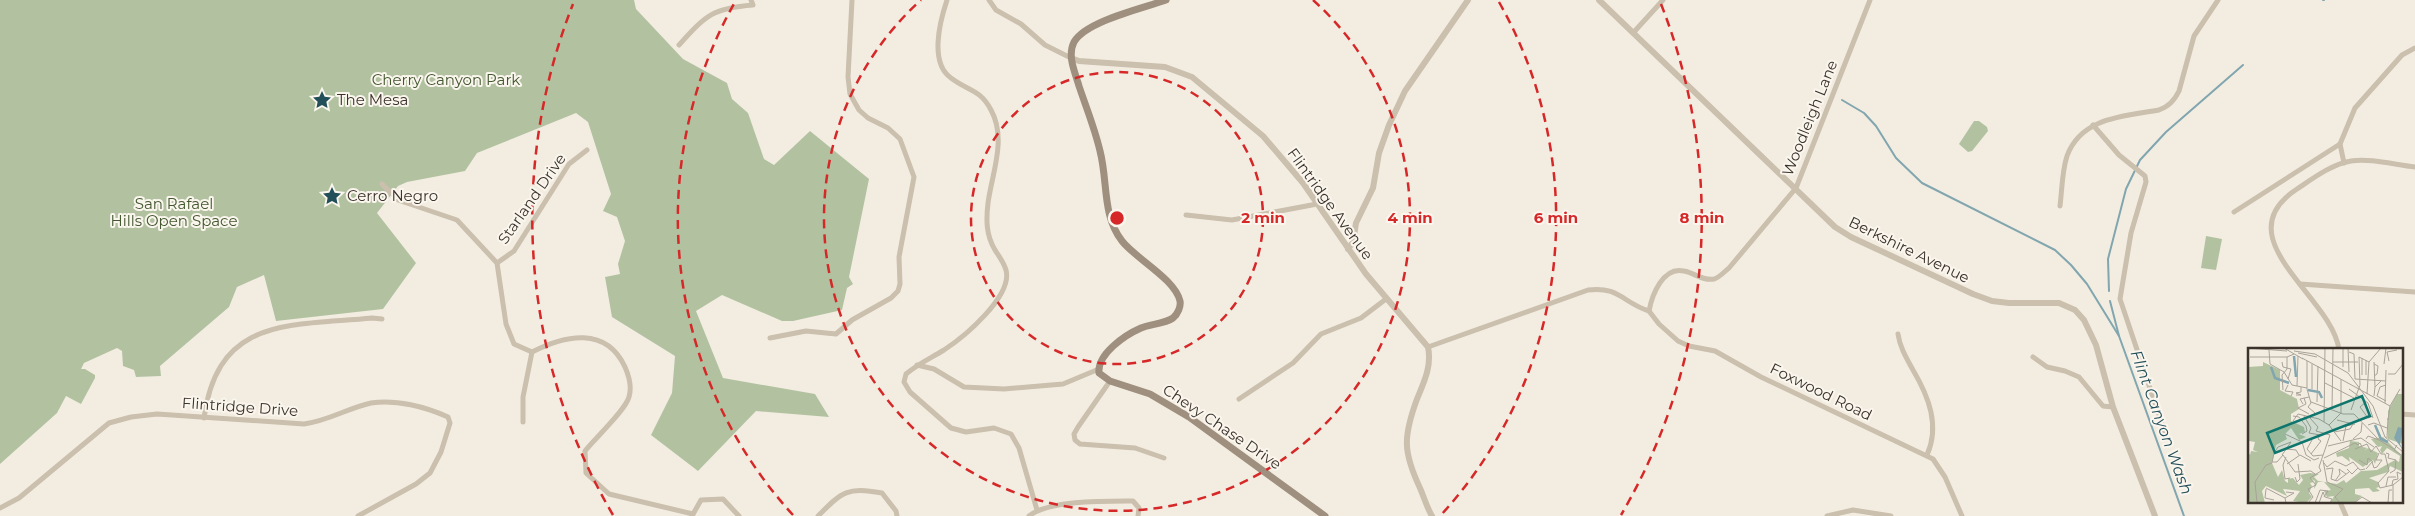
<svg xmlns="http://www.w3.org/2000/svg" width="2415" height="516" viewBox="0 0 2415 516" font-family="Montserrat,sans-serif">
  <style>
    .green { fill: #b2c2a1 }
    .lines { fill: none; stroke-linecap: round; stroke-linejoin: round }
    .stream { stroke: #81a6af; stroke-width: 2 }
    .minor { stroke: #cbbfad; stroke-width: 5 }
    .tertiary { stroke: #cbbfad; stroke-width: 6 }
    .secondary { stroke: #9f8f7e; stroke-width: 7 }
    .ring { fill: none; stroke: #d62828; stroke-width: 2.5; stroke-dasharray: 9 6 }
    .labels { text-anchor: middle; stroke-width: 4; stroke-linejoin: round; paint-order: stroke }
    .park-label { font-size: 15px; fill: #435730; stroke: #faf6ee }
    .poi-label { font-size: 15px; fill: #3a322b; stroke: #faf6ee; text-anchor: start }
    .street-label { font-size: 15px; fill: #3a322b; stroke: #faf6ee }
    .water-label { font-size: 16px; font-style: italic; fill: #224e5a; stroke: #faf6ee }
    .inset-river { fill: none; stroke: #81a6af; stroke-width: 2.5 }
    .inset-road { fill: none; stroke: #a9a298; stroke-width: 1 }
    .view { fill: #0f766e; fill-opacity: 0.15; stroke: #0f766e; stroke-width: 2.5 }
    .inset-edge { fill: none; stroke: #3a322b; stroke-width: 2.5 }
    .centre { fill: #d62828; stroke: #faf6ee; stroke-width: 2.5 }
    .ring-label { font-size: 15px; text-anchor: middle; font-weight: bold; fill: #d62828; stroke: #faf6ee; stroke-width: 4; stroke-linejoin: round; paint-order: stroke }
  </style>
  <rect width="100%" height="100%" fill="#f3ede1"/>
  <g class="green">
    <path d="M0 0H634L636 9 683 59 727 83 732 99 748 113 764 159 774 165 810 131 869 179 849 277 853 284 847 288 842 310 793 321H782L722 295 696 311 723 378 815 394 829 417 756 411 698 471 651 435 672 393 675 356 612 317 605 277 620 274 618 264 625 241 617 217 603 211 611 194 588 122 576 113 477 153 465 171 407 182 398 186 377 213 416 263 383 309 276 321 264 275 237 287 229 307 160 366 161 376 136 377 134 370 123 366 122 351 117 348 84 363 81 369H85L95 375V378L81 404 66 396 57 413 0 464Z"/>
    <path d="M1974 121H1979L1987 127 1988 131 1972 151 1968 152 1959 144Z"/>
    <path d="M2206 236 2222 239 2216 270 2201 268Z"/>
  </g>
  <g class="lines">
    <g class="stream">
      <path d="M2323 0H2324"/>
      <path d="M1842 100 1864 113 1876 126 1896 158 1922 183 2055 250 2071 265 2087 284 2119 336"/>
      <path d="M2109 291 2108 259 2126 189 2140 160 2166 132 2243 65"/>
      <path d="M2110 301 2119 336 2184 516"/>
    </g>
    <g class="minor">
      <path d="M947 0C940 21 929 63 951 78 968 91 980 89 991 110 1007 139 992 173 988 203 986 220 986 235 995 250 999 256 1004 263 1006 270 1013 296 964 337 944 350 931 358 918 364 906 374L904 382 910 392 951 428 966 432 994 428 1011 434 1019 448 1037 510"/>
      <path d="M989 0 996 10 1021 24 1045 45 1071 58"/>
      <path d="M1633 33 1663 0"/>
      <path d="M679 45C706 15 713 8 753 5L751 0"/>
      <path d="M2093 125 2119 155 2145 176 2146 182 2131 233 2120 299 2165 433"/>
      <path d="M2340 144 2344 163"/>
      <path d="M382 184 398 200 457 220 497 263 506 324 514 344 532 352"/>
      <path d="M2060 206C2062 190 2062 171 2067 156 2081 117 2125 116 2159 110 2169 106 2174 101 2179 91L2194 36 2218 0"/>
      <path d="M2234 212 2340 144 2355 108 2402 55 2415 48"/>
      <path d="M1186 215 1232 220 1317 204"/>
      <path d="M497 263 514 251 569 164 587 150"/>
      <path d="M2300 284 2415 292"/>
      <path d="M1649 311 1659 324 1678 341 1689 346 1715 351 1761 377 1933 459 1945 477 1962 516"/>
      <path d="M1898 334C1900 348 1907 359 1913 370 1929 397 1940 426 1927 455"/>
      <path d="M770 338 806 331 836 334 852 320 891 298 898 291 900 284 899 257 914 177 900 139 888 128 868 118 859 110 850 94 848 77 852 0"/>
      <path d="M1428 347 1588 290C1619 286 1623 303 1649 311 1652 295 1663 266 1684 271 1695 273 1702 281 1714 279 1719 278 1725 271 1729 268L1796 188 1870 0"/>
      <path d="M2339 350C2333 297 2222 238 2297 189 2312 179 2332 164 2351 161 2371 158 2395 165 2415 167"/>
      <path d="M532 352C565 335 606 326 625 367 629 376 632 387 629 397 625 411 596 437 585 451L586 473 609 494 693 514"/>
      <path d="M2033 357 2047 367 2065 371 2079 377 2103 406 2113 407"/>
      <path d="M917 365 934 369 964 387 1004 389 1063 384 1099 369"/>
      <path d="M1110 381 1078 427 1074 434 1075 440 1080 444 1135 448 1164 458"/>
      <path d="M1239 399 1293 363 1321 334 1361 318 1386 299"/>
      <path d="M2401 414 2415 415"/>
      <path d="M204 418C218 316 290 326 372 318L382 319"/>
      <path d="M523 422V397L532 352"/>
      <path d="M2340 502 2346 516"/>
      <path d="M0 508 19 498 109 423 131 417 157 414 304 424C328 421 348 408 371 403 396 399 426 407 448 417L450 423 441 452 430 473 416 484 358 516"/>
      <path d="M692 516 701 500 723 499 739 516"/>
      <path d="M818 516C843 491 847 487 882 493L896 511 897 516"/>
      <path d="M1029 516C1049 500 1106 501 1133 501L1139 508 1138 516"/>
      <path d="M1827 516 1853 510 1891 516"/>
    </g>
    <g class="tertiary">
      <path d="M1599 0 1835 227 1851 237 1973 294 1992 301 2009 303H2059L2075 310 2084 320 2096 345 2113 407 2155 516"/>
      <path d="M1071 58 1079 61 1165 67 1192 77 1263 136 1303 183 1366 274 1428 347C1432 366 1424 382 1417 399 1403 437 1403 452 1420 488 1424 497 1427 508 1432 516"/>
      <path d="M1348 249 1353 242 1356 223 1373 188 1379 153 1389 125 1405 91 1468 0"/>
    </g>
    <path class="secondary" d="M1166 0C1144 8 1086 21 1074 42 1067 56 1075 72 1079 86 1086 107 1095 129 1100 151 1108 181 1102 216 1122 241 1136 259 1175 279 1180 301 1181 306 1178 314 1173 318 1164 324 1150 324 1141 328 1125 335 1097 354 1099 373L1110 381 1150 394 1189 417 1325 516"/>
  </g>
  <g class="ring">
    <circle cx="1117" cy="218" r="146"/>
    <path d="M1313 0A293 293 0 1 1 921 0"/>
    <path d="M793 515A439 439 0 0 1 735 2M1499 2A439 439 0 0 1 1441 515"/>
    <path d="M613 515A585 585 0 0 1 573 4M1661 4A585 585 0 0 1 1621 515"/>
  </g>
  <defs>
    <g id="sight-bare" transform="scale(1.5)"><path d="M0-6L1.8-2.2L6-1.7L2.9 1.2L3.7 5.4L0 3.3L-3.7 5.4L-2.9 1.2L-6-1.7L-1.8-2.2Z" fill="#224e5a" stroke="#faf6ee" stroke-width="2.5" paint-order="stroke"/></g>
  </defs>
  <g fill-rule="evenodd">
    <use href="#sight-bare" x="322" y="100"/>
    <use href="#sight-bare" x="332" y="196"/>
  </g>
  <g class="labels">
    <g class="park-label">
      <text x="446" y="85">Cherry Canyon Park</text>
      <text x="174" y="209">San Rafael<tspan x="174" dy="17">Hills Open Space</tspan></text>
    </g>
    <g class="poi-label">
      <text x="337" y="105">The Mesa</text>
      <text x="347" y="201">Cerro Negro</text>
    </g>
    <g class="street-label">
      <text transform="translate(1810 118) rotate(-68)" y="5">Woodleigh Lane</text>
      <text transform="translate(532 199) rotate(-55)" y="5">Starland Drive</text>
      <text transform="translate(1330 204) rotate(54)" y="5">Flintridge Avenue</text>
      <text transform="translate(1909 250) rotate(26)" y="5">Berkshire Avenue</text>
      <text transform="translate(1821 392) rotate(26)" y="5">Foxwood Road</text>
      <text transform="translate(240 407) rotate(4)" y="5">Flintridge Drive</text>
      <text transform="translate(1222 427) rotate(34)" y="5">Chevy Chase Drive</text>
    </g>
    <g class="water-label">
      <text transform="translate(2162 422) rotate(70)" y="6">Flint Canyon Wash</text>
    </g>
  </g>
  <g transform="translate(2248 348)">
    <rect width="155" height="155" fill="#f3ede1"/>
    <path d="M15 14 32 22V42L49 51 51 61 43 66V73L56 79 57 84 51 86 58 89 51 92 43 80 37 86 39 91 28 97 24 115 30 129 34 122 37 133 40 135V131L45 130 51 137 55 132 52 127 62 125 71 126 66 129 70 133 89 136 96 132 98 135 113 123 129 122 147 112 151 114 152 108 139 100 134 106 132 102 134 98 130 99 123 91 135 89 154 108 155 124 142 118 140 124 121 130 130 134 131 139 128 140 132 143 125 144 121 140 107 141V146L114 148 106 155H82L86 148 79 149 76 143 83 142 76 134H70L66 141 67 133 63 131 66 134 62 135 64 138 61 145 64 149 58 155 45 153 52 143 35 141 39 148 18 138 14 143 17 155H1L0 104 2 107 3 103 10 104 5 102 7 94 1 93 0 19 15 18ZM149 46H155V96L140 91V63ZM102 93 111 94V98L119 100 116 103 120 100 130 105 127 116 125 112 115 119 101 109 102 114 94 108 89 109 88 105 101 100Z" fill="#b2c2a1"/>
    <path d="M150 79 155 80 152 96 155 102 146 90Z" fill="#81a6af"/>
    <path class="inset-river" d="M46 8 48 29M23 19 27 30 41 35M60 42 71 44 74 50M127 77 133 91 140 94"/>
    <path class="inset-road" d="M0 0 39 3M36 0 55 11M95 0V19M100 0 101 24M21 2 22 16 36 24 44 37 59 40M46 3 67 6 100 25 125 58 137 89 155 104M101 4 106 6 107 31 138 33M50 5 69 9M2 9H39L46 6M54 10 142 58 140 72M114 10V27M118 12V27M59 13V41L63 55 60 59 67 65 62 70 70 79 68 83 82 87 71 119 73 123 62 130 68 137 60 141 65 149 60 155M141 13 139 4 149 2M34 14 35 19 43 21 40 31M85 14H110M126 14 127 39M136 16 138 0M140 26H147L155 16M126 28 129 26 130 18 126 16M77 35 106 50M40 37 37 43 45 44 43 48M49 38 50 8M64 41V16M101 41 120 55 125 70M35 42 34 27 39 21V9M119 46 121 14 133 0M48 47H53L48 45 53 44V39M126 48 127 39 133 33M56 50 58 56 50 60 61 66M138 53 129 48 132 39 138 37M63 54 95 66H106L131 92M69 54 70 18M118 54 112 59 120 70 125 68M137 55 138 22M55 56 52 51 61 49M142 58 152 41M84 61 85 0M103 62 112 37 111 9 121 14M45 68 51 69 58 78 59 83 54 86M56 68 63 80 61 85M89 72 105 76M45 73 50 66 71 71 81 77 93 93M76 74 77 0M81 77 93 65V31M120 77 126 75 139 80M86 84 102 81 105 76M61 85 72 87 70 91 73 93 63 106M37 86 54 94M139 90 140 70M105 91 113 84 114 75M118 91 120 88 131 92 146 101M64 92 59 101 65 108 75 107M95 93 98 78 107 76M54 94 58 107 66 112 71 110M149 97 146 102 155 108M80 98 113 90 126 99M38 101 48 102 51 107M107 101 119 96 123 104 128 98 133 106H137L141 123 130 135 132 140 145 137M26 105 30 99 43 94 34 107M138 105 141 106 140 110 148 112 147 122 142 125M38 109 35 117 37 131 42 130M76 110 107 95 110 97 112 95 114 99M75 112 79 134 95 141 87 149 92 155M111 112 119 117 120 110 125 114M25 114H29L35 107 47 124 63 123 67 126M76 115 79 119 87 113 98 118 105 114 112 122 117 121M39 116 52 107 63 113M78 121 85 120 83 131 89 133 101 124M99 121 104 126 110 120M118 121 124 114 126 120 129 119 134 112H128L131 105M47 129 49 134 52 131 50 116M87 133 92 126 91 121 98 126M144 137 145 132 150 131 149 124 153 126M138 138 140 129H148M18 140 37 150M18 141 17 150 26 152M9 155 7 134 18 117 24 115 26 105M38 155 37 150 46 145 38 144M67 155 72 142 80 143 76 149M71 155 75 144 77 149 84 151 82 155M106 155 114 149 124 155M140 155 141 142H144M145 155V137L155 129"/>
    <path class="view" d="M114 48 122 68 27 105 19 85Z"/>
    <rect width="155" height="155" class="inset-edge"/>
  </g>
  <circle cx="1117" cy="218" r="8" class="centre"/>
  <g class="ring-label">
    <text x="1263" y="223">2 min</text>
    <text x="1410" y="223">4 min</text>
    <text x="1556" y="223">6 min</text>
    <text x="1702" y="223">8 min</text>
  </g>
</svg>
